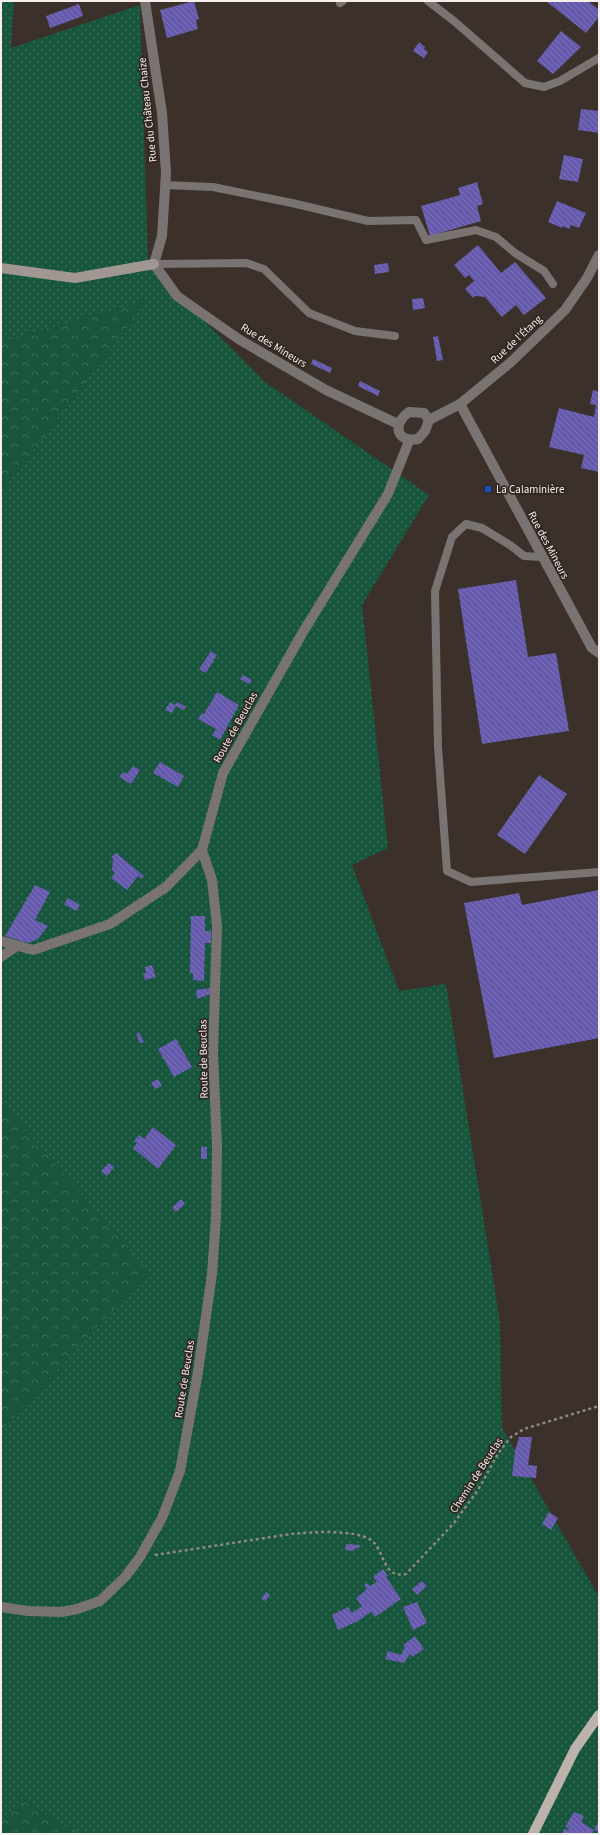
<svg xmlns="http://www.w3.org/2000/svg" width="600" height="1835" viewBox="0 0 600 1835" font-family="'Source Sans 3',sans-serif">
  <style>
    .grass { fill: url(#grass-dots) }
    .forest { fill: url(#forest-crowns) }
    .building { fill: url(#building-back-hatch) }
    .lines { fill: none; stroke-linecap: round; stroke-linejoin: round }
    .path { stroke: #908781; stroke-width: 2.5; stroke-dasharray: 3 3; stroke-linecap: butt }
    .lane { stroke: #797371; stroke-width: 8 }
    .street { stroke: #797371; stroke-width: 10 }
    .secondary { stroke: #a09793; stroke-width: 10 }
    .primary { stroke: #beb2ad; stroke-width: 10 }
    .transit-dot { fill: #1a4fb4; stroke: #312721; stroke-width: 1.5 }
    .labels { text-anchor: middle; stroke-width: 3.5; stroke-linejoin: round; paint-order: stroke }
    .street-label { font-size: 11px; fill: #f6efeb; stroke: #312721 }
    .poi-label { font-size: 11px; fill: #f6efeb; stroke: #312721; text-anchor: start }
  </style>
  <defs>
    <pattern id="grass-dots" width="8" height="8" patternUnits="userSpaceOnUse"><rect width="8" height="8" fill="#17563d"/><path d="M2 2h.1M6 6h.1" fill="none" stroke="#396f59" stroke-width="1.8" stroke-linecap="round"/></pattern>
    <pattern id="forest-crowns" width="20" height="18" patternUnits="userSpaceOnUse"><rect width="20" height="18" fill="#17563d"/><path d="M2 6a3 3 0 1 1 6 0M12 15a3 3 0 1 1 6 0" fill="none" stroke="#396f59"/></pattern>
    <pattern id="building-back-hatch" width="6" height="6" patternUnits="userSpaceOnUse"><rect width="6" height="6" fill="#655aab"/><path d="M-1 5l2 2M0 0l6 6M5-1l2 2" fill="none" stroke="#7c72b7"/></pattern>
  </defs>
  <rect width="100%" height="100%" fill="#3b312a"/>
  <path class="grass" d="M1 1H14L11 48 140 5 148 264 265 382 429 495 362 605 388 848 352 865 399 991 446 984 500 1322 502 1428 599 1597V1834H89L63 1826 23 1798 1 1821Z"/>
  <g class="forest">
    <path d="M148 300 1 493V341Z"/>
    <path d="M1 1101 149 1272 1 1431Z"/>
    <path d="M23 1798 63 1826 89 1834H1V1821Z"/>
  </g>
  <g class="building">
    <path d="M194 1 199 19 196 20 198 29 167 38 160 10Z"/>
    <path d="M546 1H588L599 10V17L586 33Z"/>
    <path d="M79 4 83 16 50 28 46 16Z"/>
    <path d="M561 31 581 47 553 74 537 61Z"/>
    <path d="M419 42 425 47 424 49 428 52 424 58 413 51Z"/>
    <path d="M581 109 599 111V133L578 130Z"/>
    <path d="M564 155 583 159 578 182 559 179Z"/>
    <path d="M477 182 483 204 477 206 481 221 430 236 421 206 460 195 458 188Z"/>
    <path d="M557 201 586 213 579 228 571 225 569 229 562 226V228L548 222Z"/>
    <path d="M478 245 501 273 515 262 546 298 524 315 516 305 502 317 485 297 475 296 473 298 465 289 474 281 469 275 465 278 454 265Z"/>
    <path d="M388 263 389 272 375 274 374 265Z"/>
    <path d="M423 298 425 308 413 310 412 299Z"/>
    <path d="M438 336 443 360 437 361 433 337Z"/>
    <path d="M313 359 332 368 330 373 311 364Z"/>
    <path d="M360 381 380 391 378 396 358 386Z"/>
    <path d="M593 390 599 392V472L581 468 584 455 549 447 559 408 594 417 596 405 590 404Z"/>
    <path d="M516 580 528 657 556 653 569 731 482 744 458 589Z"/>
    <path d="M211 651 217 655 206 673 199 669Z"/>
    <path d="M243 675 252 680 249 684 240 679Z"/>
    <path d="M217 692 239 705 220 740 212 735 216 729 198 719 202 713 204 714Z"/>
    <path d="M170 702 175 705 177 702 186 707 184 710 176 706 172 713 165 710Z"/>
    <path d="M160 762 184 776 178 787 153 773Z"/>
    <path d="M133 766 140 770 131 784 119 777 123 772 127 774Z"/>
    <path d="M539 775 567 794 525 854 497 835Z"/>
    <path d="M116 853 144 876 142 879 138 876 127 890 111 878 115 873 112 870 113 859 111 857Z"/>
    <path d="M35 885 50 892 35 920 48 926 38 939 28 943 5 936Z"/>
    <path d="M599 890V1038L494 1058 464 903 519 893 522 905Z"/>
    <path d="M68 898 80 905 76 911 64 904Z"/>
    <path d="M191 916H205V931H211V943H205L204 981 193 980V973H190Z"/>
    <path d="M152 965 156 977 145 980 143 974 146 973 145 967Z"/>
    <path d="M211 988V994L197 999 196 990Z"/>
    <path d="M139 1032 144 1042 140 1043 136 1034Z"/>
    <path d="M176 1039 192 1067 174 1077 158 1049Z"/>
    <path d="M158 1079 162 1086 155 1089 151 1083Z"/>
    <path d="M153 1127 176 1145 158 1169 133 1148 137 1143 134 1141 139 1135 144 1139Z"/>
    <rect x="201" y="1147" width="6" height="12"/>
    <path d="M109 1163 114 1167 107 1176 101 1171Z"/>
    <path d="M181 1199 185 1204 176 1212 172 1208Z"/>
    <path d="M519 1437H532L528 1465 537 1466 536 1478 512 1476 515 1451Z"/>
    <path d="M549 1512 558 1518 551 1530 542 1524Z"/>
    <path d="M346 1544 360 1545 359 1548H355L354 1551 345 1550Z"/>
    <path d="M383 1569 388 1576 386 1577 401 1599 375 1617 371 1612 358 1621 338 1630 332 1615 348 1607 352 1613 362 1606 356 1598 367 1589 364 1585 367 1583 370 1586 377 1582 373 1577Z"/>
    <path d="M422 1581 427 1586 417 1595 412 1589Z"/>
    <path d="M266 1592 270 1595 265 1601 261 1599Z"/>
    <path d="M417 1602 427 1623 413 1630 403 1607Z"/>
    <path d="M415 1636 424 1649 412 1657 410 1654 404 1663 385 1659 388 1651 401 1655 405 1647 403 1645Z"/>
    <path d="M574 1812 584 1816 581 1822 594 1830 599 1820V1832L594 1830 592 1834H562L564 1829 568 1830 569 1828 565 1827Z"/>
  </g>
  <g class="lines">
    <path class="path" d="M155 1555 291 1534C310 1532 355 1529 371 1540 385 1550 382 1579 406 1574L454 1523 478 1490 499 1452 511 1437 524 1429 599 1406"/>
    <g class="lane">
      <path d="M428 1 454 21 525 83 544 87 560 81 599 58"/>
      <path d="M340 3 343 1"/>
      <path d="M165 185 213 187 292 203 368 221 416 220 426 240 476 230 496 237 515 253 544 271 553 284"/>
      <path d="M154 264 246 263 264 269 309 313 355 331 395 336"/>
      <path d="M541 557 524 556 510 545 482 528 466 524 452 537 435 591 438 747 447 871 471 882 599 872"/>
    </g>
    <g class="street">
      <path d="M145 1 162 113 166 173 162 236 154 264 177 296 240 340 326 390 398 424"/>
      <path d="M460 404 592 648 599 653"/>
      <path d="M409 412 424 413 429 420 425 431 418 439C396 443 392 424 409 412Z"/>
      <path d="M429 420 460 404 511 362 565 310 587 278 599 255"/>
      <path d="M1 941 33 950 110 924 166 887 202 850"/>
      <path d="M1 957 17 946"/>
      <path d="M1 1607 28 1611 62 1612 77 1609 100 1601 125 1577 140 1557 162 1518 180 1471 198 1372 212 1274 216 1218 217 1146 213 1054 217 926 212 880 202 850 223 773 303 632 388 494 409 441"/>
    </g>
    <path class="secondary" d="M1 268 75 278 154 264"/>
    <path class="primary" d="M533 1834 575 1749 599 1715"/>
  </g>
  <rect class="transit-dot" x="484" y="485" width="8" height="8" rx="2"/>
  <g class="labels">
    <g class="street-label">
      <text transform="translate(147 110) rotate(-96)" y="4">Rue du Château Chaize</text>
      <text transform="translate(516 339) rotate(-43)" y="4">Rue de l'Étang</text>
      <text transform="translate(274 345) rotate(31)" y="4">Rue des Mineurs</text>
      <text transform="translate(549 545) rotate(62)" y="4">Rue des Mineurs</text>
      <text transform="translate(235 727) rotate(-61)" y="4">Route de Beuclas</text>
      <text transform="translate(203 1059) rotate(-91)" y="4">Route de Beuclas</text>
      <text transform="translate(184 1379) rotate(-81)" y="4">Route de Beuclas</text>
      <text transform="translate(476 1475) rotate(-57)" y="4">Chemin de Beuclas</text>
    </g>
    <g class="poi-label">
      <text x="496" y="493">La Calaminière</text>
    </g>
  </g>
  <rect width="600" height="1835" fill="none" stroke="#f6efeb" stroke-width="4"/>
</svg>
